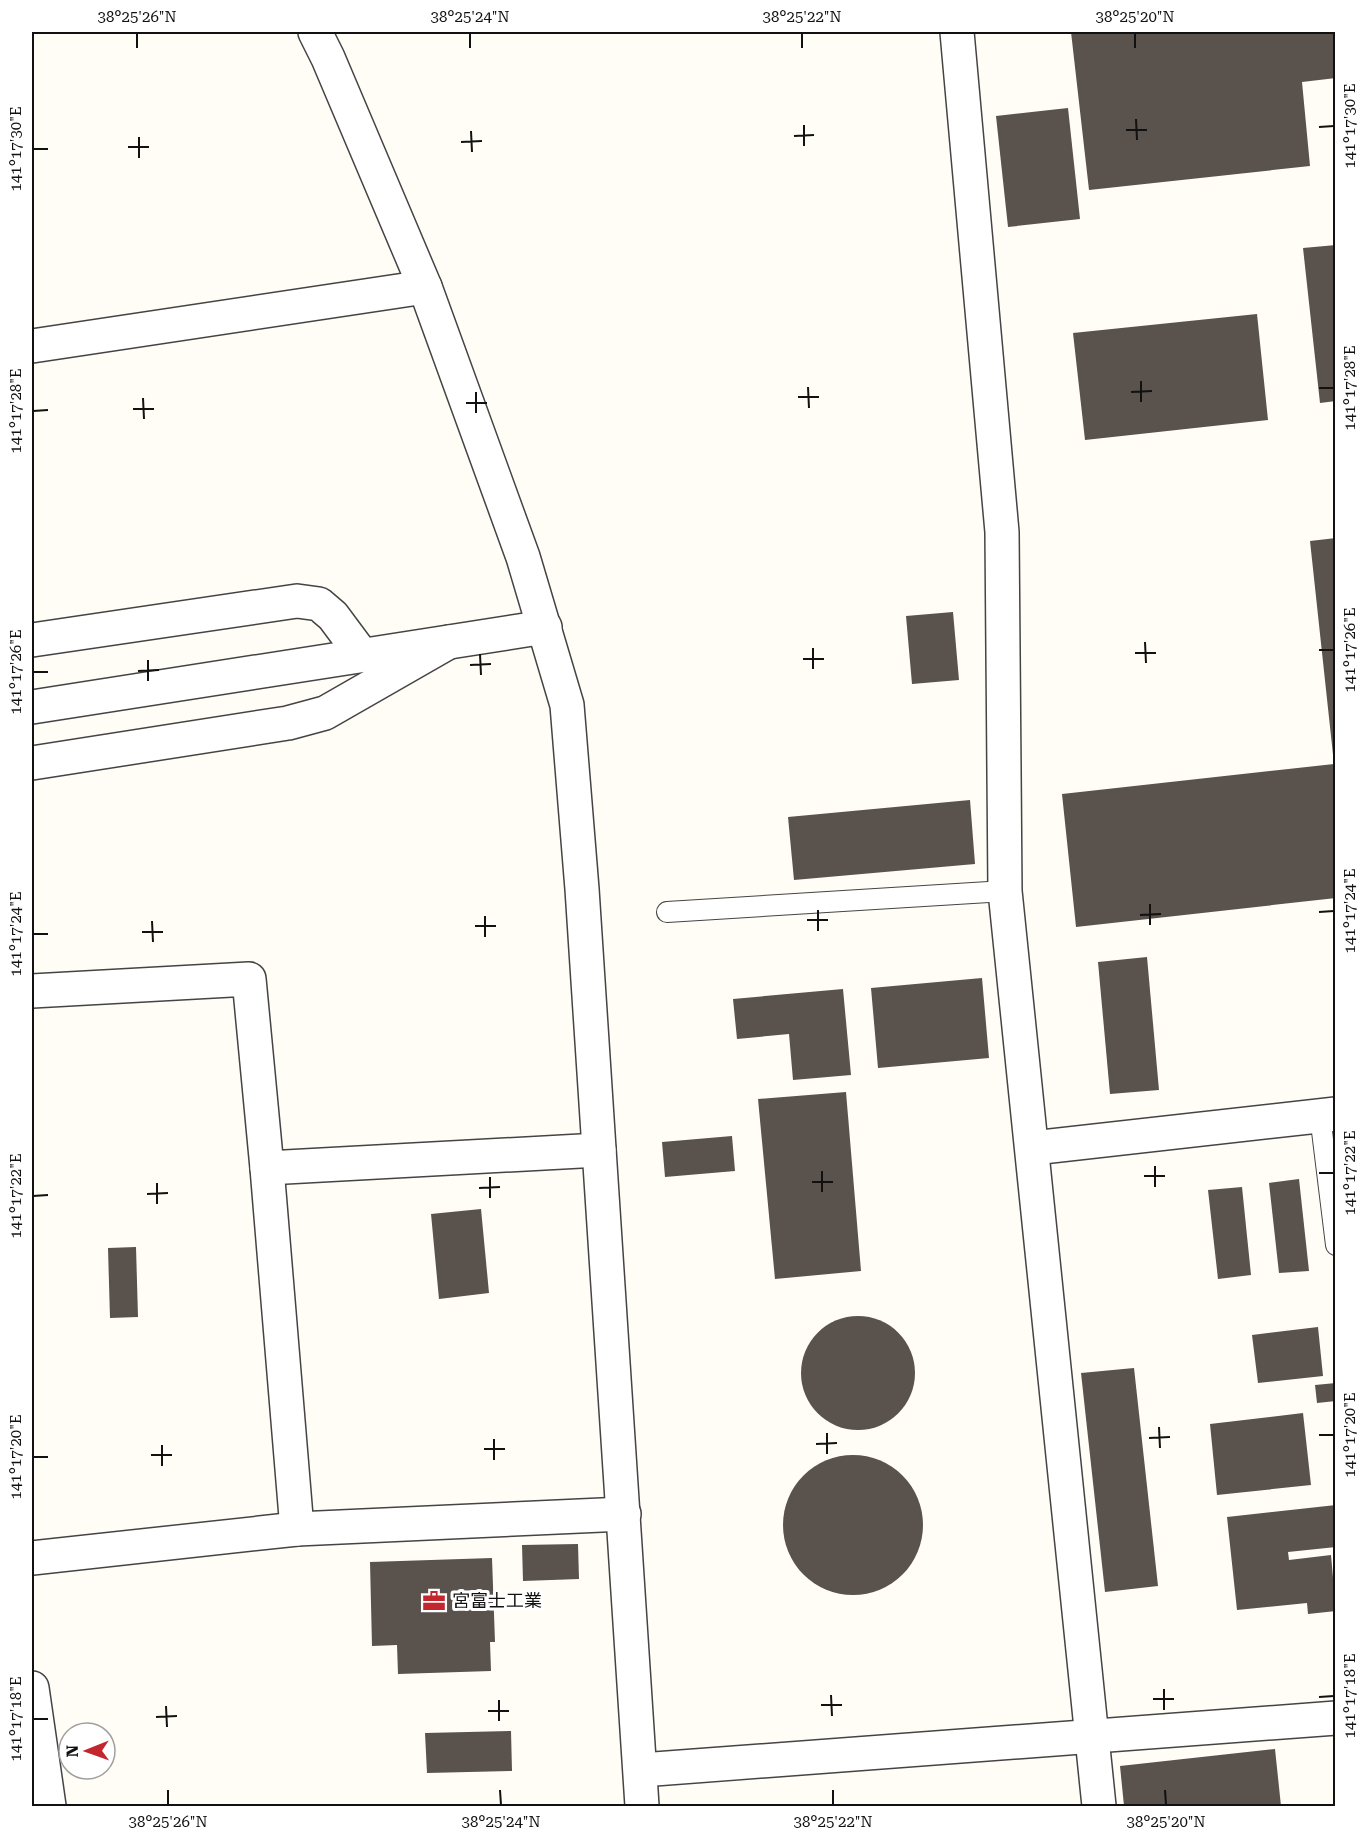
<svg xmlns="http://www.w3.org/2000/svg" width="1367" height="1838" viewBox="0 0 1367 1838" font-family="'Roboto Serif','Noto Sans JP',serif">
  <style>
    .building { fill: #5a524d }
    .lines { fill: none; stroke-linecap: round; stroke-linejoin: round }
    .service-casing { stroke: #444; stroke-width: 22 }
    .minor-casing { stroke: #444; stroke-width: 36 }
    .tertiary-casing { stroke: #444; stroke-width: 36 }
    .service { stroke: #fff; stroke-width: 20 }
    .minor { stroke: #fff; stroke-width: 33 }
    .tertiary { stroke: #fff; stroke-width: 33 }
    .ticks { fill: none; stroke: #111; stroke-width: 2 }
    .labels { text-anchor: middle; stroke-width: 6; stroke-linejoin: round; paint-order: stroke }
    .poi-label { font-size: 18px; fill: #111; stroke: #fff; text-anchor: start }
    .neatline { fill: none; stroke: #111; stroke-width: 2 }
    .ticks-label { font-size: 15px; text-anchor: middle; fill: #111 }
  </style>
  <rect width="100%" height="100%" fill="#fffdf5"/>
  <g class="building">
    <path d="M1071 32H1336V78L1302 82 1310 166 1089 190Z"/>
    <path d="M1068 108 1080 219 1008 227 996 116Z"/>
    <path d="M1336 245V401L1320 403 1303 248Z"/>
    <path d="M1257 314 1268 420 1085 440 1073 333Z"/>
    <path d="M1336 538V898L1076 927 1062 794 1334 764 1310 541Z"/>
    <path d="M953 612 959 680 912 684 906 616Z"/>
    <path d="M970 800 975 864 794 880 788 817Z"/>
    <path d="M1147 957 1159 1090 1110 1094 1098 962Z"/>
    <path d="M982 978 989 1058 878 1068 871 988Z"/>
    <path d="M843 989 851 1075 793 1080 789 1034 737 1039 733 999Z"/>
    <path d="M846 1092 861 1271 775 1279 758 1099Z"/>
    <path d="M732 1136 735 1171 665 1177 662 1142Z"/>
    <path d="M1299 1179 1309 1271 1279 1273 1269 1183Z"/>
    <path d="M1242 1187 1251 1275 1218 1279 1208 1190Z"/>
    <path d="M481 1209 489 1293 439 1299 431 1214Z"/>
    <path d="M136 1247 138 1317 110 1318 108 1248Z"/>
    <circle cx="858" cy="1373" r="57"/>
    <path d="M1318 1327 1323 1376 1258 1383 1252 1335Z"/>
    <path d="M1134 1368 1158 1586 1105 1592 1081 1373Z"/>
    <path d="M1336 1383V1401L1317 1403 1315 1385Z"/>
    <path d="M1303 1413 1311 1485 1217 1495 1210 1424Z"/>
    <circle cx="853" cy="1525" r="70"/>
    <path d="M1336 1505V1547L1288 1552 1289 1560 1331 1555 1336 1611 1308 1614 1307 1603 1237 1610 1227 1517Z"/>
    <path d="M578 1544 579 1579 523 1581 522 1545Z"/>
    <path d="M492 1558 495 1642H490L491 1671 398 1674 397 1645 372 1646 370 1562Z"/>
    <path d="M511 1731 512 1771 427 1773 425 1733Z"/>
    <path d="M1275 1749 1281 1806H1124L1120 1766Z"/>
  </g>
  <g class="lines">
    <g class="service-casing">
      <g id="service">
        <path d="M667 912 1005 891"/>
        <path d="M1320 1115 1336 1245"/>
      </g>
    </g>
    <g class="minor-casing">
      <g id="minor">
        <path d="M957 32 1002 532 1005 891 1099 1806"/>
        <path d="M32 346 425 287"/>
        <path d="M32 640 297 601 319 604 333 616 362 655"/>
        <path d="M32 763 288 723 325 713 449 642"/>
        <path d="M32 991 249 979 267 1168 297 1529"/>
        <path d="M1033 1148 1336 1114"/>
        <path d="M267 1168 599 1150"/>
        <path d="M32 1558 297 1529 624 1514"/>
        <path d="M32 1688 49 1806"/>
        <path d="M641 1770 1336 1718"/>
      </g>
    </g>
    <g class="tertiary-casing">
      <g id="tertiary">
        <path d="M315 32 328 58 425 287 523 557 567 705 582 889 642 1806"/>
        <path d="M32 707 545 627"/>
      </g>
    </g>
    <use href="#service" class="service"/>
    <use href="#minor" class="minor"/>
    <use href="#tertiary" class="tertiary"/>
  </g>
  <path class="ticks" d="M137 33V48M470 33V48M802 33V48M1135 33V48M1136 119 1137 140M804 125V146M1319 127 1334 126M1126 130H1147M471 131 472 152M794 136 814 135M139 137V158M461 142 482 141M128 147H149M33 149H48M1141 381V402M808 387 809 408M1319 388H1334M476 392V413M1131 392 1152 391M798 397H819M143 398 144 419M466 403H487M133 409H154M33 411 48 410M1145 642 1146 663M813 648V669M1319 650H1334M1135 653H1156M480 654 481 675M803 659H824M148 660V681M470 665 491 664M138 671 159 670M33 672H48M1150 904V925M818 910V931M1319 912 1334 911M1140 915 1161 914M485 916V937M807 920H828M152 921 153 942M475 926H496M142 932H163M33 934H48M1155 1166V1187M822 1171V1192M1319 1173H1334M1144 1176H1165M490 1177V1198M812 1182H833M157 1183V1204M479 1188 500 1187M147 1194 168 1193M33 1196 48 1195M1159 1427 1160 1448M827 1433V1454M1319 1435H1334M1149 1438 1170 1437M494 1439V1460M816 1444 837 1443M162 1445V1466M484 1449H505M151 1455H172M33 1457H48M1164 1689V1710M831 1695 832 1716M1319 1697 1334 1696M1153 1699H1174M499 1700V1721M821 1705H842M166 1706 167 1727M488 1711H509M156 1717 177 1716M33 1719H48M168 1790V1805M500 1790 501 1805M833 1790V1805M1165 1790 1166 1805"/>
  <defs>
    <g id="office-bare" transform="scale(1.8)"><path d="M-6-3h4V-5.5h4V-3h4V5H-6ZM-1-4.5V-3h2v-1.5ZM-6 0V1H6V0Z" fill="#c4262e" stroke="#fff" stroke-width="2.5" paint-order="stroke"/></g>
  </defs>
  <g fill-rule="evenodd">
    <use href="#office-bare" x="434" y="1601"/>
  </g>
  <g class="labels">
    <g class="poi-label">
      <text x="452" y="1607">宮富士工業</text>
    </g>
  </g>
  <rect width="1367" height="1838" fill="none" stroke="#ffffff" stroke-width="66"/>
  <g transform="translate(87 1751) rotate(269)"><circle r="28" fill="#ffffff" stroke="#a0a0a0" stroke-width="1.5"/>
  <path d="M0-4.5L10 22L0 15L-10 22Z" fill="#c4262e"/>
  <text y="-9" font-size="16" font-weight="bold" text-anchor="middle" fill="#111111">N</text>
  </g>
  <rect x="33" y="33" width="1301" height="1772" class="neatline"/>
  <g class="ticks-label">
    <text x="137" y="22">38°25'26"N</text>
    <text x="470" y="22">38°25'24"N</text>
    <text x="802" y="22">38°25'22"N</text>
    <text x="1135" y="22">38°25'20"N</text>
    <text transform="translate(1350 126) rotate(-90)" y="5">141°17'30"E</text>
    <text transform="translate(16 149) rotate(-90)" y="5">141°17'30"E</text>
    <text transform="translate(1350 388) rotate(-90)" y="5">141°17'28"E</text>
    <text transform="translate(16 411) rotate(-90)" y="5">141°17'28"E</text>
    <text transform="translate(1350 650) rotate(-90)" y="5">141°17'26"E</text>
    <text transform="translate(16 672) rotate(-90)" y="5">141°17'26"E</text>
    <text transform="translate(1350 911) rotate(-90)" y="5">141°17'24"E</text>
    <text transform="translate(16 934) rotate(-90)" y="5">141°17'24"E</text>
    <text transform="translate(1350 1173) rotate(-90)" y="5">141°17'22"E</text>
    <text transform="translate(16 1196) rotate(-90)" y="5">141°17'22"E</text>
    <text transform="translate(1350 1435) rotate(-90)" y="5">141°17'20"E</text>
    <text transform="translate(16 1457) rotate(-90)" y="5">141°17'20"E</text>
    <text transform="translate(1350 1696) rotate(-90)" y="5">141°17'18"E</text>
    <text transform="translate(16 1719) rotate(-90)" y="5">141°17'18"E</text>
    <text x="168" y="1827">38°25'26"N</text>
    <text x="501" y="1827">38°25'24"N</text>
    <text x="833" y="1827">38°25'22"N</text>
    <text x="1166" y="1827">38°25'20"N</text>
  </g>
</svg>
